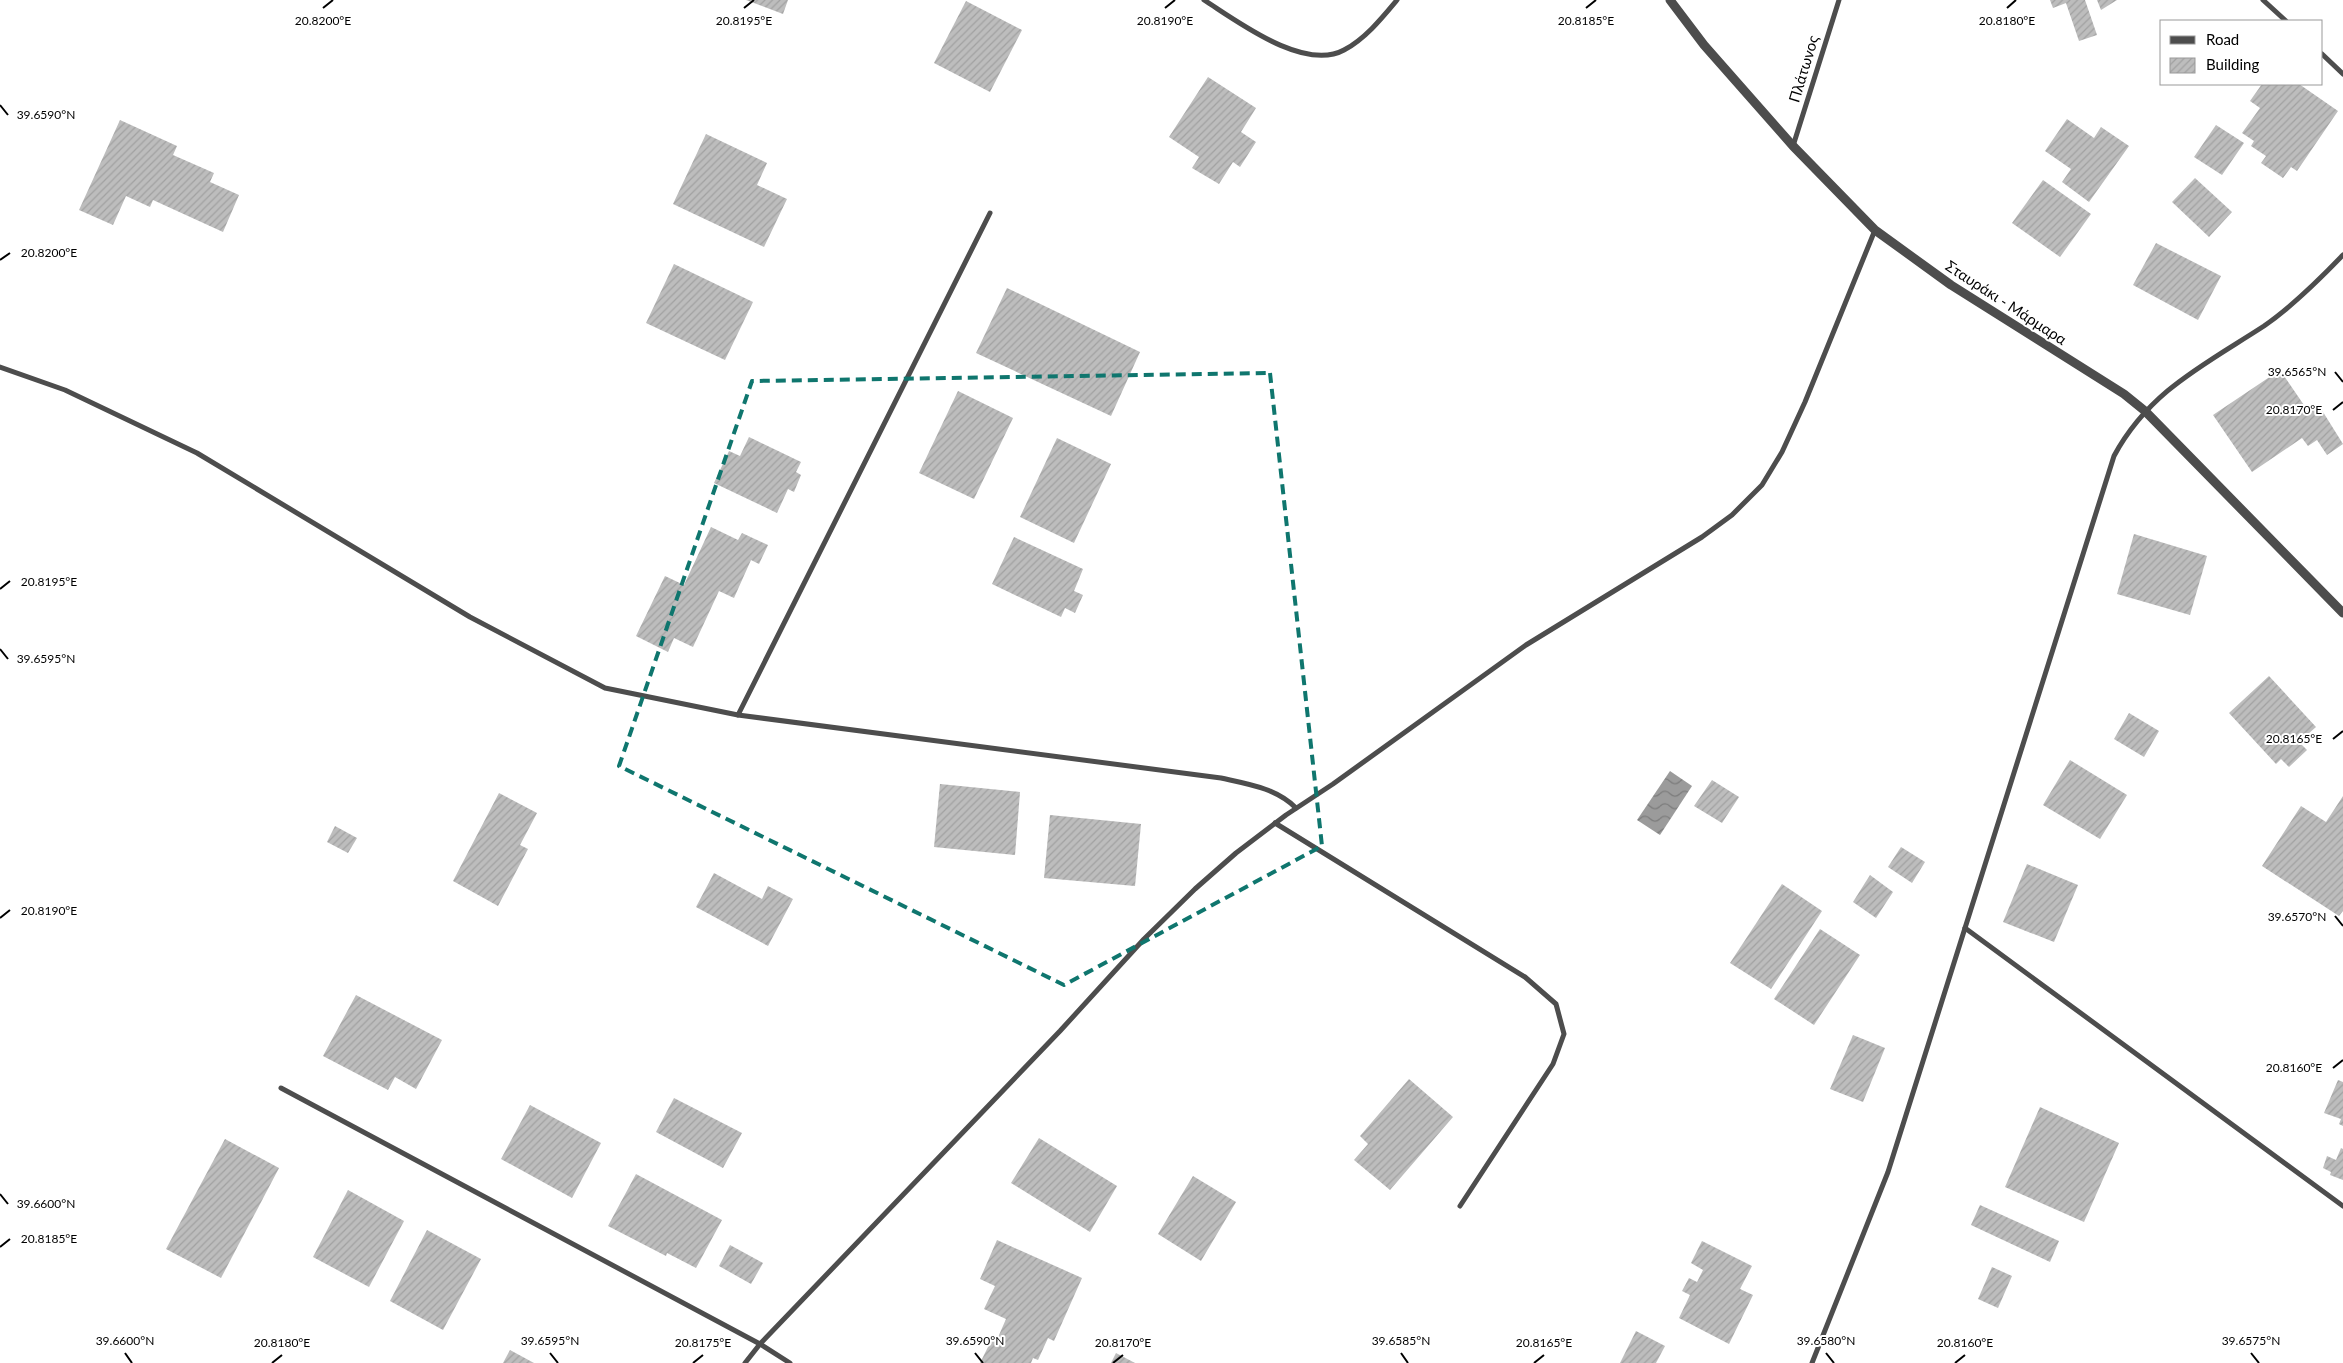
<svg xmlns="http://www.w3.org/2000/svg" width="2343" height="1363" viewBox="0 0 2343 1363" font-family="Lato,sans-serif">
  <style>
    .water { fill: url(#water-waves) }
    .building { fill: url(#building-hatch) }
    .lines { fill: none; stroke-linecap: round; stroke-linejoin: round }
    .minor { stroke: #4d4d4d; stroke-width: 5 }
    .tertiary { stroke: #4d4d4d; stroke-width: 9 }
    .marked { fill: none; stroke: #0f766e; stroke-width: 4; stroke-dasharray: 10 6; stroke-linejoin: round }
    .ticks { fill: none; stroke: #000; stroke-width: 2 }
    .labels { text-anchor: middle; stroke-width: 4; stroke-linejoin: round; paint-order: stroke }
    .street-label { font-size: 15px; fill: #000; stroke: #fff }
    .ticks-label { font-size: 12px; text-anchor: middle; fill: #000; stroke: #fff; stroke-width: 4; stroke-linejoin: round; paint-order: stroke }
  </style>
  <defs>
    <pattern id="water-waves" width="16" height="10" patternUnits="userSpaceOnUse" patternTransform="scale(1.25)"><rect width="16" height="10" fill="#9b9b9b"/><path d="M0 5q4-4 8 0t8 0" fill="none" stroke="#7c7c7c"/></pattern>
    <pattern id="building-hatch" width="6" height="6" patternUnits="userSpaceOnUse" patternTransform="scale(1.25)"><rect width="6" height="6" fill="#bdbdbd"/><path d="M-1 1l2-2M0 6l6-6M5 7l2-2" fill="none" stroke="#a1a1a1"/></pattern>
  </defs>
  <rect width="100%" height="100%" fill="#fff"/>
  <path class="water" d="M1670 771 1692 786 1660 835 1637 820Z"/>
  <g class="building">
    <path d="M746 0H788L783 14Z"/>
    <path d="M2050 0H2085L2097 35 2079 41 2066 3 2053 8Z"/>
    <path d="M2097 0H2117L2101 10Z"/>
    <path d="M966 1 1022 30 990 92 934 63Z"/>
    <path d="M1208 77 1256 108 1241 132 1256 142 1240 167 1233 162 1219 184 1192 168 1199 157 1169 137Z"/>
    <path d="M2262 84H2299L2338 111 2297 171 2291 167 2283 178 2261 163 2266 156 2251 146 2254 141 2242 133 2260 108 2250 101Z"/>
    <path d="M2067 119 2094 138 2101 127 2129 146 2089 202 2062 182 2071 169 2045 151Z"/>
    <path d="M120 120 177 146 173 155 214 173 210 182 239 195 223 232 153 200 150 207 126 196 113 225 79 210Z"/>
    <path d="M2216 125 2244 143 2222 175 2194 157Z"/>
    <path d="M706 134 767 163 757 185 787 199 764 247 673 204Z"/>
    <path d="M2195 178 2232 212 2209 237 2172 202Z"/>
    <path d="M2043 180 2091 214 2060 257 2012 223Z"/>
    <path d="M2156 243 2221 276 2198 320 2133 285Z"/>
    <path d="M674 264 753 302 725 360 646 323Z"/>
    <path d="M1007 288 1140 352 1111 416 976 353Z"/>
    <path d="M2280 370 2308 411 2318 404 2343 444 2327 455 2317 440 2308 446 2302 438 2252 472 2213 415Z"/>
    <path d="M958 391 1013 418 974 499 919 473Z"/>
    <path d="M749 437 801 462 796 472 801 475 794 492 788 489 777 513 714 483 729 451 740 456Z"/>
    <path d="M1057 438 1111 464 1074 543 1020 517Z"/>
    <path d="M711 527 738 540 742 533 768 545 759 564 751 560 734 598 719 591 693 647 674 638 668 652 636 636 665 576 684 585Z"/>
    <path d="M2134 534 2207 556 2190 615 2117 594Z"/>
    <path d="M1014 537 1083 569 1074 591 1083 595 1075 613 1065 608 1061 617 992 584Z"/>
    <path d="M2269 676 2316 727 2299 742 2307 750 2289 767 2281 759 2276 764 2229 713Z"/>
    <path d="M2129 713 2159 731 2144 757 2114 739Z"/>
    <path d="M2070 760 2127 795 2100 839 2043 805Z"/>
    <path d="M1712 780 1739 797 1722 823 1694 806Z"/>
    <path d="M940 784 1020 792 1015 855 934 847Z"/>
    <path d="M499 793 537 813 520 845 528 849 498 906 453 881Z"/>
    <path d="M2343 796V911L2339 916 2262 866 2301 806 2326 822Z"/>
    <path d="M1050 815 1141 824 1135 886 1044 878Z"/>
    <path d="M335 826 357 838 348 853 327 842Z"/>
    <path d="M1901 847 1925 862 1912 883 1888 867Z"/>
    <path d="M2027 864 2078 885 2054 942 2003 922Z"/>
    <path d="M714 873 762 899 768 886 793 899 768 946 696 907Z"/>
    <path d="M1870 875 1893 892 1876 918 1853 902Z"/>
    <path d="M1782 884 1822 911 1771 989 1730 963Z"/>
    <path d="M1820 929 1860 955 1814 1025 1774 999Z"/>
    <path d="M356 995 442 1040 416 1089 395 1077 388 1090 323 1056Z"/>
    <path d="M1853 1035 1885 1048 1863 1102 1830 1089Z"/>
    <path d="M1409 1079 1453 1117 1390 1190 1354 1160 1368 1144 1360 1136Z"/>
    <path d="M2338 1080 2343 1082V1126L2339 1124 2341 1119 2324 1113Z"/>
    <path d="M674 1098 742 1133 723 1168 656 1132Z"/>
    <path d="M530 1105 601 1143 572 1198 501 1159Z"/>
    <path d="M2040 1107 2119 1143 2084 1222 2005 1187Z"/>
    <path d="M1039 1138 1117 1186 1090 1232 1011 1183Z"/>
    <path d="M225 1139 279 1168 221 1278 166 1249Z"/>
    <path d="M2341 1148 2343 1149V1180L2330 1175 2331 1172 2323 1168 2327 1156 2336 1160Z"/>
    <path d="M636 1174 722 1220 696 1268 667 1253 666 1256 608 1226Z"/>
    <path d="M1193 1176 1236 1202 1201 1261 1158 1234Z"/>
    <path d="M348 1190 404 1221 369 1287 313 1257Z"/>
    <path d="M1980 1205 2059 1241 2050 1262 1971 1225Z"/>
    <path d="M427 1230 481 1259 443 1330 390 1301Z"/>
    <path d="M997 1240 1082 1278 1054 1341 1048 1338 1038 1360 1033 1358 1031 1363H980L992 1339 996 1342 1006 1319 984 1309 995 1286 980 1279Z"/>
    <path d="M1702 1241 1752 1266 1740 1289 1753 1295 1729 1344 1679 1318 1690 1295 1682 1291 1689 1278 1697 1282 1703 1270 1691 1263Z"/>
    <path d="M730 1245 763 1263 751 1284 719 1266Z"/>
    <path d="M1992 1267 2012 1276 1998 1308 1978 1299Z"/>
    <path d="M1636 1331 1665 1346 1656 1363H1620Z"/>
    <path d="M510 1350 534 1363H503Z"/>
    <path d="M1116 1353 1135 1363H1111Z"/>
  </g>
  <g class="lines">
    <g class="minor">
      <path d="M1204 0C1237 21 1304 72 1344 50 1365 39 1382 18 1397 0"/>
      <path d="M2263 0 2286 21"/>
      <path d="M2322 54 2343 74"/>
      <path d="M1793 146 1839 0"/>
      <path d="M0 367 65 390 197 453 470 617 605 688 738 715 1221 778C1248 784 1276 788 1296 808"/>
      <path d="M738 715 990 213"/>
      <path d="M1275 823 1525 977 1556 1004 1564 1034 1553 1064 1460 1206"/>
      <path d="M1965 928 2343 1206"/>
      <path d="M281 1088 760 1344 790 1363"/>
      <path d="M745 1363 760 1344 1060 1031 1144 939 1195 889 1236 853 1286 815 1333 784 1526 645 1702 537 1732 515 1762 485 1782 452 1805 402 1875 230"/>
      <path d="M1812 1363 1888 1172 2114 456C2149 391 2204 365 2264 326 2293 306 2319 280 2343 255"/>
    </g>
    <path class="tertiary" d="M1670 0 1704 45 1793 146 1875 230 1951 285 2124 394 2145 411 2343 613"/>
  </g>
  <path class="marked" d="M1270 373 1322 846 1064 985 619 766 752 381Z"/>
  <path class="ticks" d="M323 8 333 0M744 8 754 0M1165 8 1175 0M1586 8 1596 0M2007 8 2016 0M0 105 8 115M0 260 10 253M2335 372 2343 382M2333 410 2343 402M0 589 10 581M0 649 8 659M2333 739 2343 731M2335 916 2343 926M0 918 10 910M2333 1068 2343 1060M0 1194 8 1204M0 1247 10 1239M125 1353 132 1363M550 1353 558 1363M975 1353 983 1363M1401 1353 1408 1363M1826 1353 1834 1363M2251 1353 2259 1363M272 1363 282 1355M693 1363 703 1355M1113 1363 1123 1355M1534 1363 1544 1355M1955 1363 1965 1355"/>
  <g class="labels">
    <g class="street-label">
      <text transform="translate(1804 69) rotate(-73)" y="5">Πλάτωνος</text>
      <text transform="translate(2006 303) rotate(33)" y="5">Σταυράκι - Μάρμαρα</text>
    </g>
  </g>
  <g class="ticks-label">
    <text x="744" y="25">20.8195°E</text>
    <text x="1165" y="25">20.8190°E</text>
    <text x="1586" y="25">20.8185°E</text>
    <text x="2007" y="25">20.8180°E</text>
    <text x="323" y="25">20.8200°E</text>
    <text x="46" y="119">39.6590°N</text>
    <text x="49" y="257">20.8200°E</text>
    <text x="2297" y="376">39.6565°N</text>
    <text x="2294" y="414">20.8170°E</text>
    <text x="49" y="586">20.8195°E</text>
    <text x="46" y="663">39.6595°N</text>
    <text x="2294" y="743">20.8165°E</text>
    <text x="49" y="915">20.8190°E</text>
    <text x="2297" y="921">39.6570°N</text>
    <text x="2294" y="1072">20.8160°E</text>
    <text x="46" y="1208">39.6600°N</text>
    <text x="49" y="1243">20.8185°E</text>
    <text x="125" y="1345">39.6600°N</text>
    <text x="550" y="1345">39.6595°N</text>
    <text x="975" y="1345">39.6590°N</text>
    <text x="1401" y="1345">39.6585°N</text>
    <text x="1826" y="1345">39.6580°N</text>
    <text x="2251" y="1345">39.6575°N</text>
    <text x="282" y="1347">20.8180°E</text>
    <text x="703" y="1347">20.8175°E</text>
    <text x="1123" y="1347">20.8170°E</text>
    <text x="1544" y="1347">20.8165°E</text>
    <text x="1965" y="1347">20.8160°E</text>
  </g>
  <rect x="2160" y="20" width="162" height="65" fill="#ffffff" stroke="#999999"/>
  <rect x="2170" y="36" width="25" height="8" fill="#4d4d4d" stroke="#999999"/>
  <text x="2206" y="45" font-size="15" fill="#000000">Road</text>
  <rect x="2170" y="58" width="25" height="15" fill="url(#building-hatch)" stroke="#999999"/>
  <text x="2206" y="70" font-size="15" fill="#000000">Building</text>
</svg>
